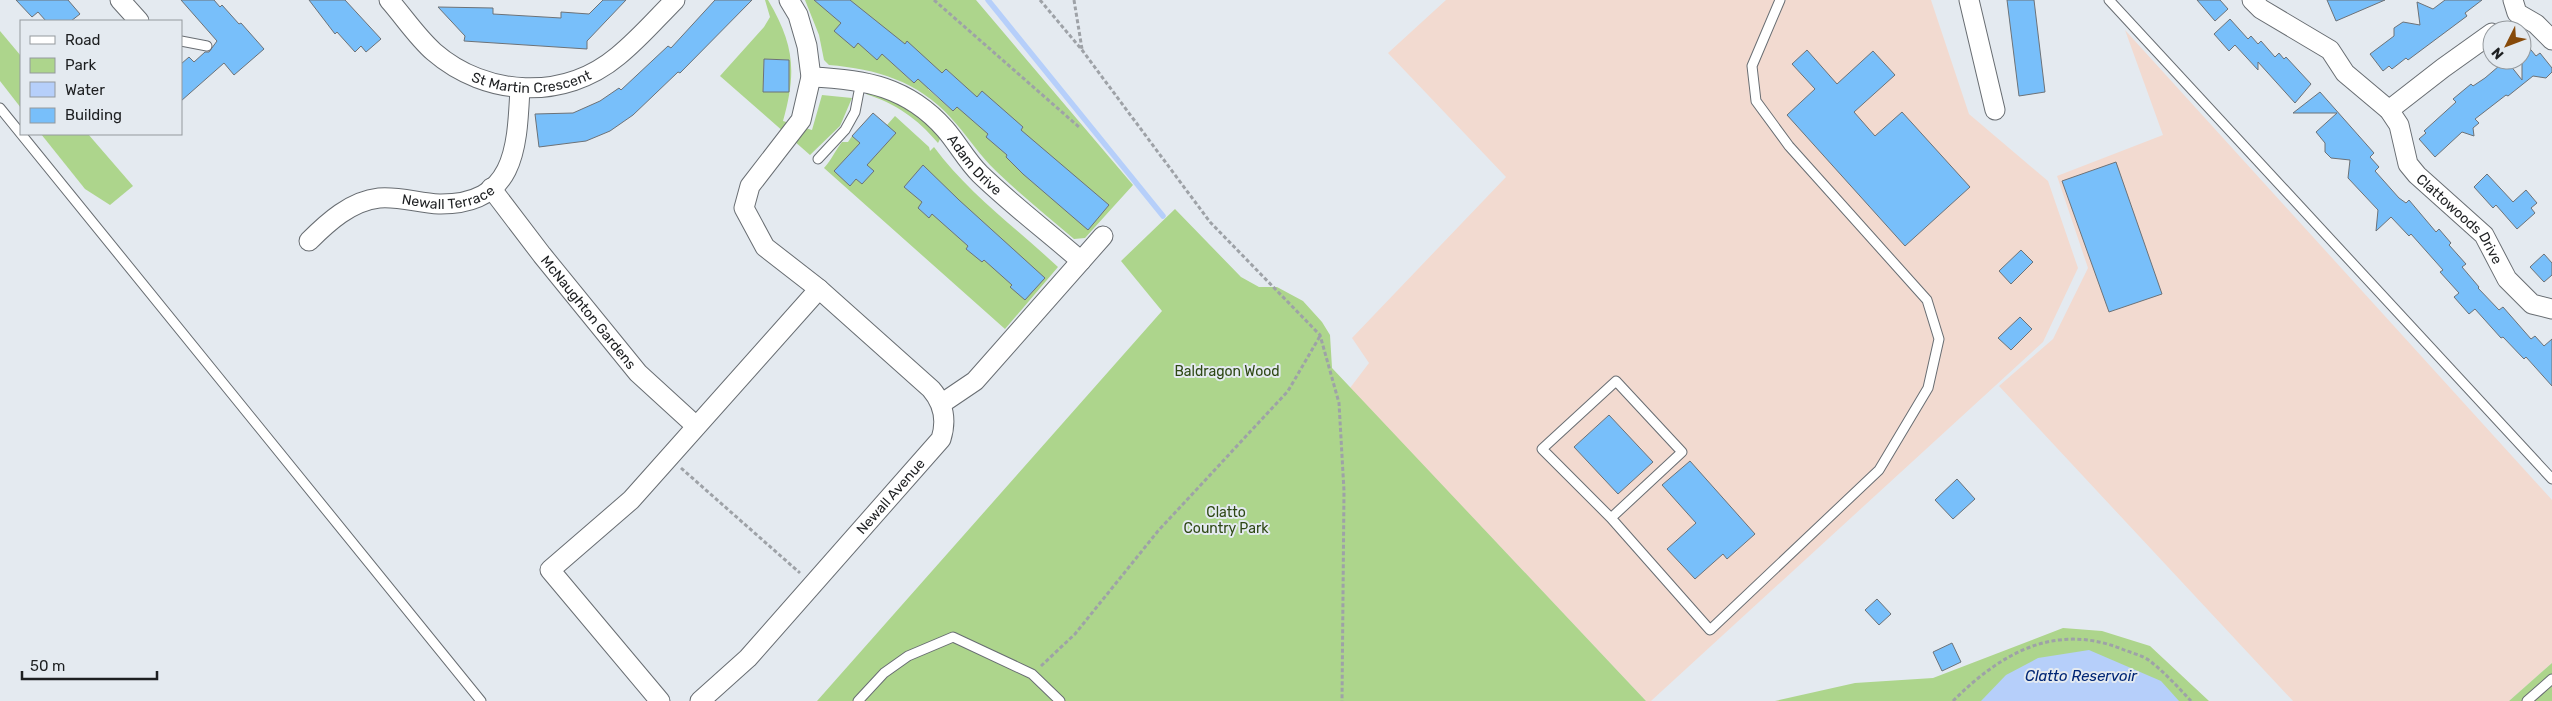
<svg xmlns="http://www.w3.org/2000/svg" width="2552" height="701" viewBox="0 0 2552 701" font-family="Rubik,sans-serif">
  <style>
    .industrial { fill: #f2dad0 }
    .green { fill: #add58c; fill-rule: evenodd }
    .water { fill: #b6cffa }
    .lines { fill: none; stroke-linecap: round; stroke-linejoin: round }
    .stream { stroke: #b6cffa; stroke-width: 5.5 }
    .building { fill: #78bffa; stroke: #6d7277 }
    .lane-casing { stroke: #686d72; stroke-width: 11 }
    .street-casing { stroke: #686d72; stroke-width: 21 }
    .path { stroke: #9ea2a7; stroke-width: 3; stroke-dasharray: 4 2.5; stroke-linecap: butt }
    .lane { stroke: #fff; stroke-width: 9 }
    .street { stroke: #fff; stroke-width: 19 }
    .labels { text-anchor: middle; stroke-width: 4; stroke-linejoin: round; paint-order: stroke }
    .street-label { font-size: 14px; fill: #1d1f21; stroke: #e4eaf0 }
    .park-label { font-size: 14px; fill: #2e4814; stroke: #e4eaf0 }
    .water-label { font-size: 15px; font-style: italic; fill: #002675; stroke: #e4eaf0 }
  </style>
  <rect width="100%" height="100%" fill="#e4eaf0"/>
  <g class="industrial">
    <path d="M1446 0H1931L1969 114 2048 181 2078 268 2043 342 1651 701H1646L1350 388 1369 363 1352 338 1506 177 1388 53Z"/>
    <path d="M2125 30 2552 500V663L2509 701H2293L1999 386 2053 339 2088 268 2057 176 2163 135Z"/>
  </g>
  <g class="green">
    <path d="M765 0H768C794 44 797 71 783 121L812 130 822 95 852 98 840 126 810 155 720 76 764 27 770 17ZM764 59 789 60V92H763Z"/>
    <path d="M805 0H976L1133 185 1085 238 1074 239C1046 215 1016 191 990 165 976 150 965 133 951 118 918 81 876 69 829 65L824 60 819 35ZM890 61 932 64 914 83ZM946 69 971 92 953 111 928 89Z"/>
    <path d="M0 31 21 56V108L0 81Z"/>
    <path d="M867 90C896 99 922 115 941 137L938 143C917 118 896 104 866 94Z"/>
    <path d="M895 116 929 147 930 151 934 147C968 193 1016 228 1058 267L1005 329 824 168C832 159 835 151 842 142H848L852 136 875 156 895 133 887 125Z"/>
    <path d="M41 134H88L133 186 110 205 85 189Z"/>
    <path d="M1175 209 1241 277 1259 287H1277L1303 301 1322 322 1330 335 1332 368 1646 701H817L1162 311 1121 261Z"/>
    <path d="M2063 628 2102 631 2150 646 2209 701H1775L1855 683 1933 678Z"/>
    <path d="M2552 663V701H2509Z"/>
  </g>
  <path class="water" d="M2089 650 2161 681 2179 701H1981L2006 675 2038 658Z"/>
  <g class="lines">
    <path class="stream" d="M988 0 1163 216"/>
  </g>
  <g class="building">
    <path d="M16 0H68L80 14 71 21H46L38 12 32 17Z"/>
    <path d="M181 0H214L220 7 222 5 239 24 241 23 264 49 234 75 224 63 181 101V64L189 57 194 62 205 52H209L217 41Z"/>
    <path d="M309 0H345L381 39 366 52 361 46 355 52 337 32 335 34Z"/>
    <path d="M603 0H626L587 41V49L464 41 465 36 438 7 493 8V14L561 18V12L589 14Z"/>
    <path d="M715 0H752L680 73 678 72 633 115 610 131 586 141 539 147 535 114 573 113 600 101 619 88 621 90 668 46 671 48Z"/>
    <path d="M814 0H850L905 44 907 41 942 73 946 69 977 97 982 91 1023 127 1021 130 1109 205 1088 230 1023 174 1006 157 1007 155 986 137 988 134 957 107 953 111 918 79 914 83 882 54 877 60 858 43 854 48 834 31 841 23Z"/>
    <path d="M2007 0H2034L2045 92 2019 96Z"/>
    <path d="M2197 0H2220L2228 9 2215 21Z"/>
    <path d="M2327 0H2385L2336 21Z"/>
    <path d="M2445 0H2482L2465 13 2467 16 2408 60 2406 58 2392 69 2389 66 2383 71 2370 54 2394 36V28L2403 22 2420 25 2417 2 2433 9Z"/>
    <path d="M2230 19 2248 39 2251 36 2258 44 2261 41 2275 57 2279 53 2284 59 2286 57 2311 84 2295 103 2258 62V70L2235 45 2229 51 2214 34Z"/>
    <path d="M2522 39 2536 56 2540 53 2552 68V72L2546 78 2533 76 2508 96 2506 95 2475 119 2479 123 2473 128 2474 136 2462 132 2435 157 2419 139 2426 133 2424 131 2456 102 2453 99 2471 84 2473 86 2485 78 2506 60 2522 80Z"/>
    <path d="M1807 50 1837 84 1873 51 1895 75 1854 112 1875 136 1902 112 1970 187 1905 246 1787 115 1815 89 1792 64Z"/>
    <path d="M764 59 789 60V92H763Z"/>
    <path d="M2320 92 2374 153 2370 157 2379 167 2375 171 2399 198 2406 203 2409 200 2436 232 2439 229 2451 243 2449 245 2466 264 2462 267 2479 287 2478 288 2499 310 2503 307 2531 339 2535 336 2544 346 2552 339V386L2526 357 2524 359 2503 337 2501 338 2475 309 2469 314 2454 297 2459 293 2440 272 2443 270 2411 234 2409 236 2391 217 2376 231 2378 210 2348 178 2350 160 2331 158 2325 152V143L2316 132 2337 113H2293Z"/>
    <path d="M873 113 896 133 867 165 874 171 862 184 856 179 850 186 834 171 860 143 852 136Z"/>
    <path d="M2116 162 2162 294 2109 312 2062 181Z"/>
    <path d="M923 165 959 200 1045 278 1025 300 1010 287 1012 285 984 260 982 262 966 249 968 246 932 214 929 218 918 208 922 202 904 187Z"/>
    <path d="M2487 174 2513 202 2526 190 2537 203 2531 208 2535 213 2517 229 2496 205 2493 208 2474 187Z"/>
    <path d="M2021 250 2033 262 2011 284 1999 271Z"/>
    <path d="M2544 254 2552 263V275L2544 282 2530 267Z"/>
    <path d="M2020 317 2032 329 2011 350 1998 338Z"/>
    <path d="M1609 415 1653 462 1618 494 1574 447Z"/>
    <path d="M1690 461 1755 534 1727 559 1723 554 1695 579 1667 549 1696 523 1662 485Z"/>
    <path d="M1957 479 1975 499 1953 519 1935 500Z"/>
    <path d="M1877 599 1891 614 1879 625 1865 610Z"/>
    <path d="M1952 643 1961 662 1942 671 1933 652Z"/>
  </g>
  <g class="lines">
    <g class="lane-casing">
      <g id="lane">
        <path d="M2109 0 2552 479"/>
        <path d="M181 41 207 46"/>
        <path d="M0 108 481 701"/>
        <path d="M818 159 845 130 855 112 861 81"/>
        <path d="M1611 518 1682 452 1616 381 1542 449 1611 518 1710 630 1879 470 1928 388 1939 339 1927 300 1789 146 1756 101 1752 66 1780 0"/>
        <path d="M858 701 884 673 908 656 953 637 1032 674 1060 701"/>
        <path d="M2527 701 2552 679"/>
      </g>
    </g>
    <g class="street-casing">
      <g id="street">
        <path d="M120 0 139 21"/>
        <path id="s1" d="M389 0C404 17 417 37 434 52 486 97 564 101 618 56 639 39 657 18 675 0"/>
        <path d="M1969 0 1995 110"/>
        <path id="s2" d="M2252 0 2261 9 2330 50 2345 73 2389 110 2399 125 2408 164 2417 175 2484 235 2507 279 2532 304 2552 309"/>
        <path d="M2513 0 2517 13 2536 24 2552 40"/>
        <path id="s3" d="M811 77C865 79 908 87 945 129 958 144 966 160 980 174 1012 205 1048 232 1081 261"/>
        <path d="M2389 110 2443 68 2492 33"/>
        <path id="s4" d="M491 188 542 255 638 373 696 426"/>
        <path id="s5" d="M309 241C328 222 351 201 379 198 398 196 419 203 439 204 516 205 517 147 520 88"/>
        <path d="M941 404 975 381 1103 236"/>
        <path d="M660 701 550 570 631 500 819 289"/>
        <path id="s6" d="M700 701 748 658 941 439C947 420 944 404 931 389L819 289 765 247 744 208 750 186 801 120 811 77 807 46 798 15 789 0"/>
      </g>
    </g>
    <g class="path">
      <path d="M934 0 1079 127"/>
      <path d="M1040 0 1082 50 1210 222 1320 335 1339 403 1344 491 1342 701"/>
      <path d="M1074 0 1082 49"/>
      <path d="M681 468 800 573"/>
      <path d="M1041 666 1075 634 1158 531 1288 391 1320 336"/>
      <path d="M1953 701C2000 654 2054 622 2122 649 2131 653 2142 655 2150 661 2165 673 2178 687 2191 701"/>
    </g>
    <use href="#lane" class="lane"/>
    <use href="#street" class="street"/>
  </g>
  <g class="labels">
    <g class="street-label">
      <text dy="5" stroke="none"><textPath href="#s1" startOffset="175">St Martin Crescent</textPath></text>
      <text dy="5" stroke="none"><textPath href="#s3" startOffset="195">Adam Drive</textPath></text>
      <text dy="5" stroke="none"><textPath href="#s5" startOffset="154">Newall Terrace</textPath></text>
      <text dy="5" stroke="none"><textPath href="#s2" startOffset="312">Clattowoods Drive</textPath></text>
      <text dy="5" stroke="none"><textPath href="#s4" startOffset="158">McNaughton Gardens</textPath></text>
      <text dy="5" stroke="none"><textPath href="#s6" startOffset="280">Newall Avenue</textPath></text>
    </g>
    <g class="park-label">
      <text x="1227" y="376">Baldragon Wood</text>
      <text x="1226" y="517">Clatto<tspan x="1226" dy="16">Country Park</tspan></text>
    </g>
    <g class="water-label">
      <text x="2081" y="681">Clatto Reservoir</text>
    </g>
  </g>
  <rect x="20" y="20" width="162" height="115" fill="#e4eaf0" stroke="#94999d"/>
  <rect x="30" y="36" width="25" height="8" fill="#ffffff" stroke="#94999d"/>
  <text x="65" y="45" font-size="15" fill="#1d1f21">Road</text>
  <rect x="30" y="58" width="25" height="15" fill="#add58c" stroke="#94999d"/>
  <text x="65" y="70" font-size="15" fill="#1d1f21">Park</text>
  <rect x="30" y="82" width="25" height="15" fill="#b6cffa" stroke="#94999d"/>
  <text x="65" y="95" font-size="15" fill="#1d1f21">Water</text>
  <rect x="30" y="108" width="25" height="15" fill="#78bffa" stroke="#94999d"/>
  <text x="65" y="120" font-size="15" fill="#1d1f21">Building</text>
  <g transform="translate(2507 45) rotate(228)"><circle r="24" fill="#e4eaf0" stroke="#94999d"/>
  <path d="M0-4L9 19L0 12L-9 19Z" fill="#874a0a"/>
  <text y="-8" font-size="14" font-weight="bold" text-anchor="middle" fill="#1d1f21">N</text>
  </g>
  <path d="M22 671v8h135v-8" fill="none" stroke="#1d1f21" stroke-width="2.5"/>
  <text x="30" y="671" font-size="15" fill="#1d1f21" stroke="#e4eaf0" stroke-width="4" paint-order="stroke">50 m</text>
</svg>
